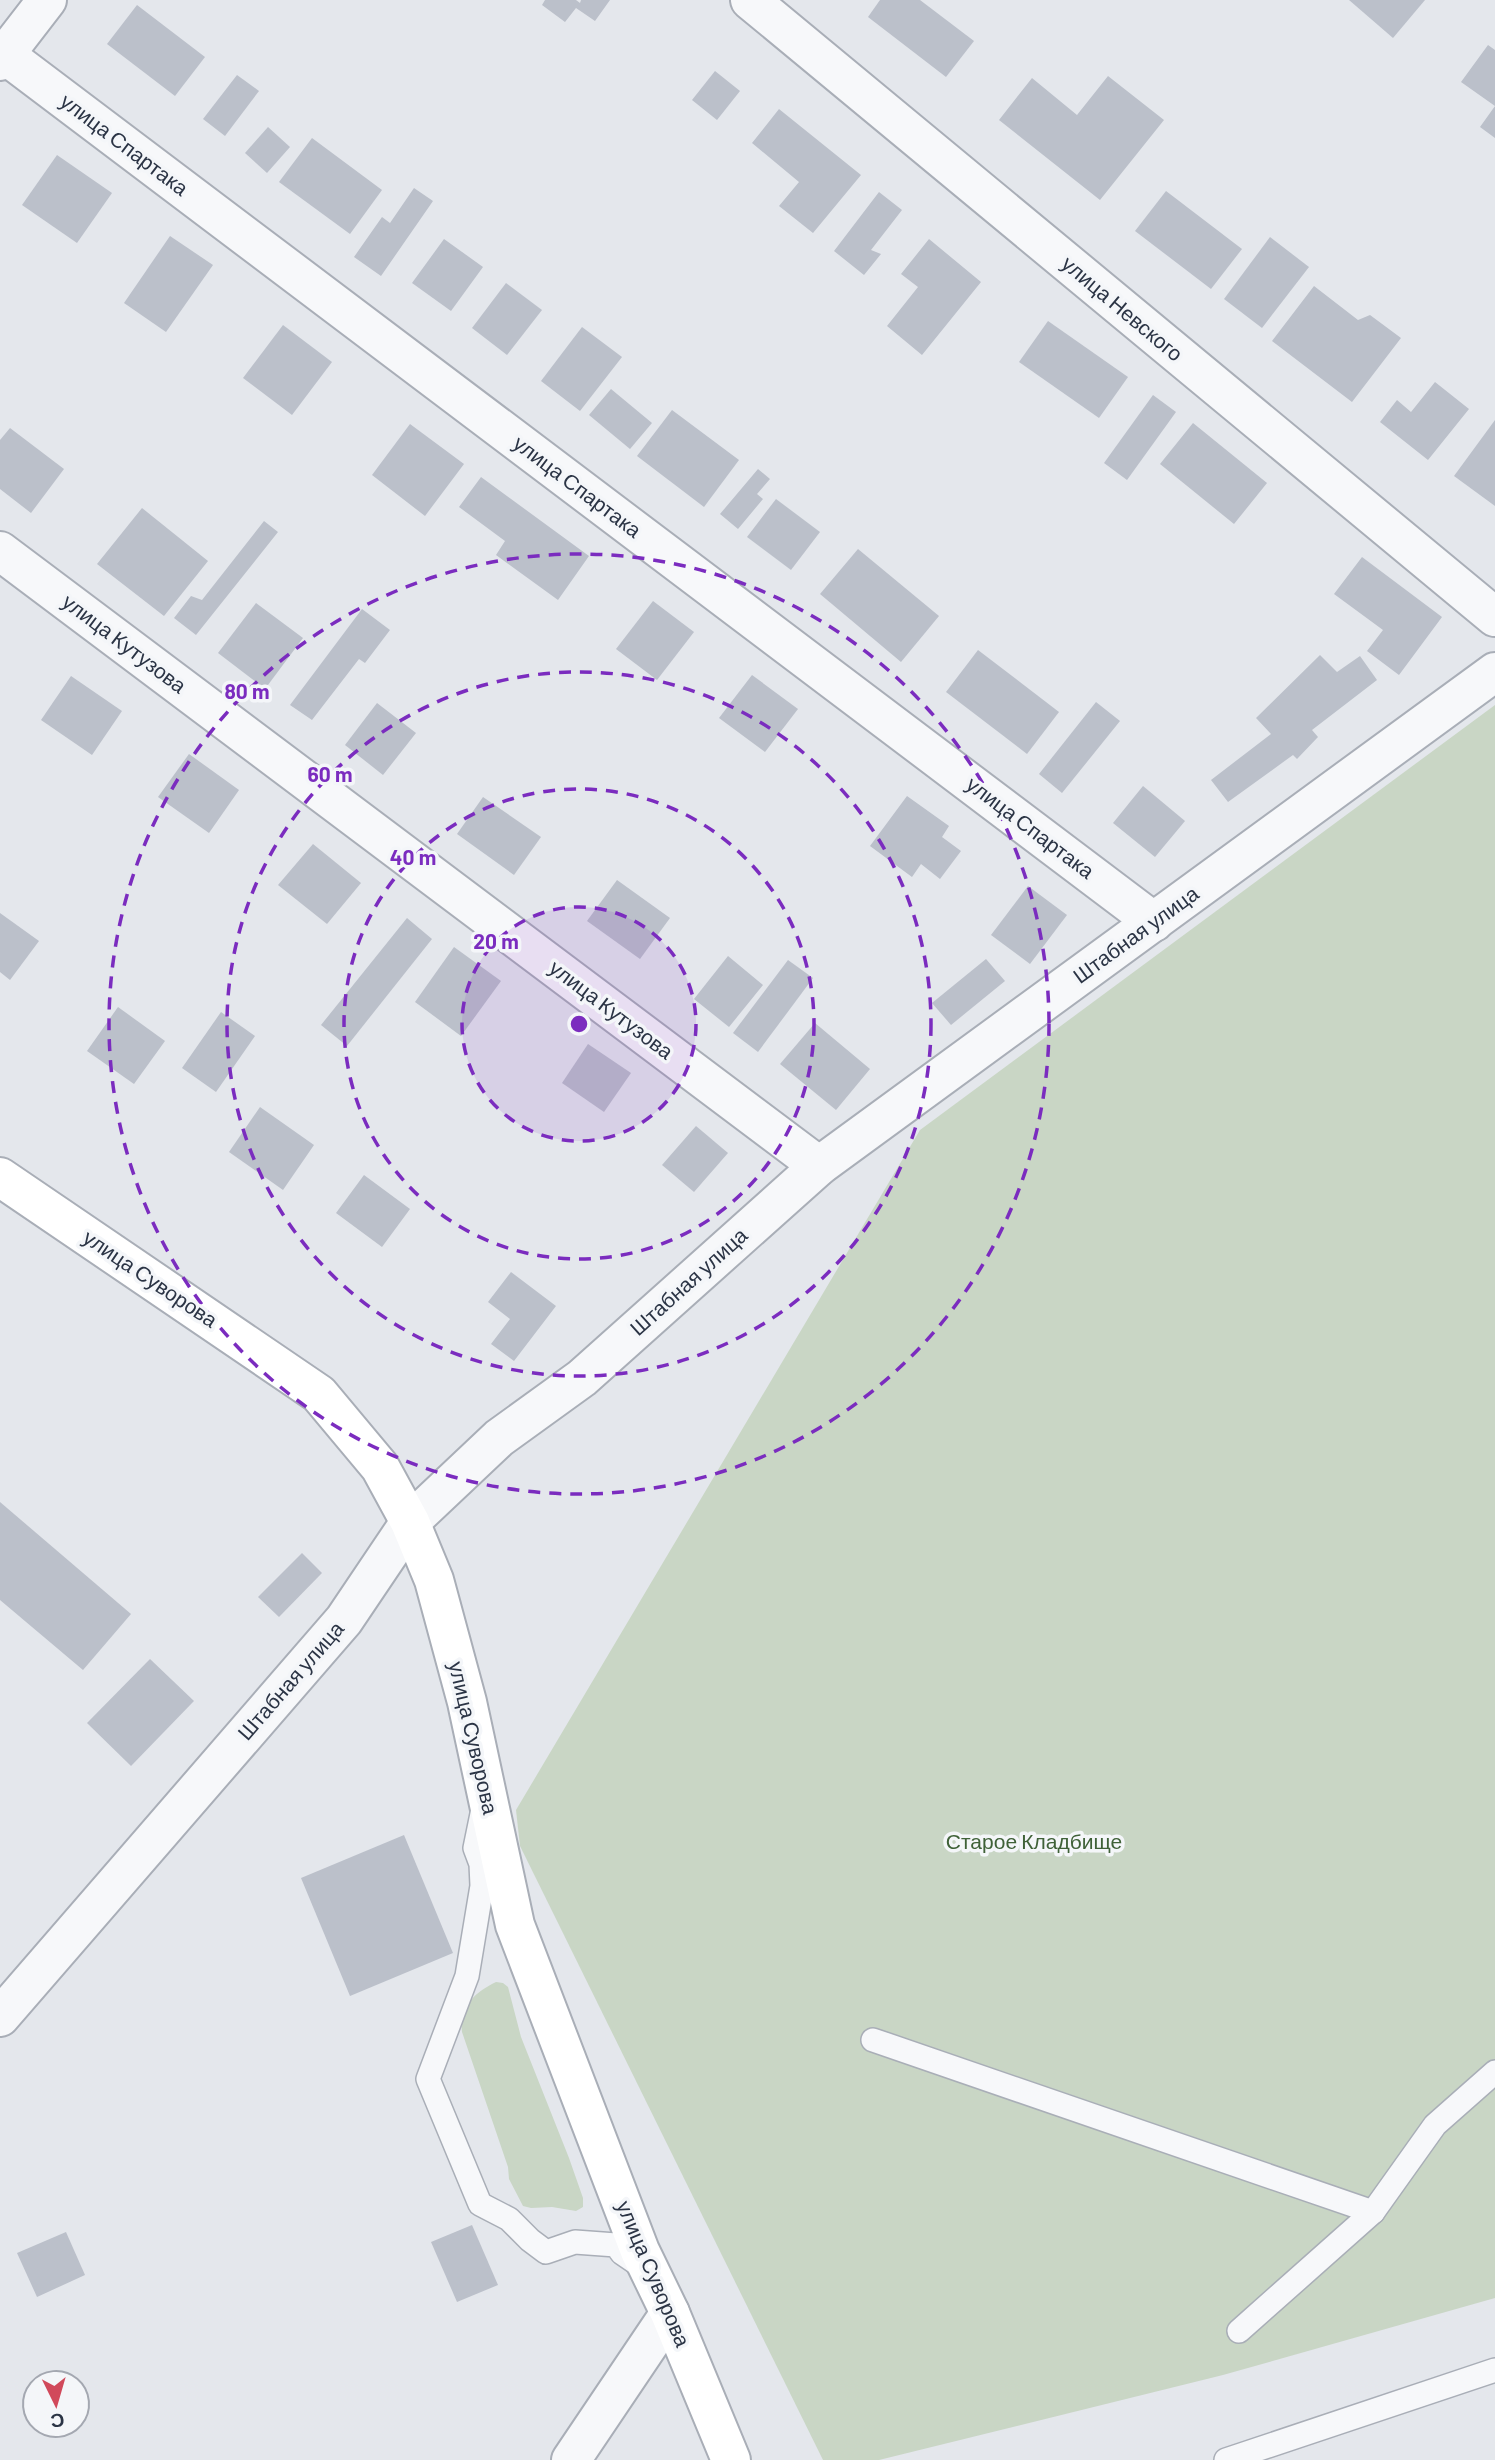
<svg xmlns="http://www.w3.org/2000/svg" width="1495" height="2460" viewBox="0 0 1495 2460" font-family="Barlow,sans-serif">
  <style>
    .green { fill: #c9d6c5 }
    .building { fill: #bbc0ca }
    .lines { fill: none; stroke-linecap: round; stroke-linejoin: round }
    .lane-casing { stroke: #a9aeb7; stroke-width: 26 }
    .street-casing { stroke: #a9aeb7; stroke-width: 42 }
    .secondary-casing { stroke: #a9aeb7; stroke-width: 42 }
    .lane { stroke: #f7f8fa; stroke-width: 23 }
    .street { stroke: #f7f8fa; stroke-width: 38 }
    .secondary { stroke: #fff; stroke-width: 38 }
    .ring { fill: none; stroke: #7b2cbf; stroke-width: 3.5; stroke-dasharray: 12 9 }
    .labels { text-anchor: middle; stroke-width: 7; stroke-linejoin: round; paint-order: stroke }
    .street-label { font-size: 21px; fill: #2b3445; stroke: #f4f6f9 }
    .park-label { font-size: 21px; fill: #3f6138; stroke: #f4f6f9 }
    .centre { fill: #7b2cbf; stroke: #f4f6f9; stroke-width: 3.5 }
    .ring-label { font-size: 21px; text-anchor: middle; font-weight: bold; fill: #7b2cbf; stroke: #f4f6f9; stroke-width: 7; stroke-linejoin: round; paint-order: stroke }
  </style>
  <rect width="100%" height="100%" fill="#e4e7ec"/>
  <g class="green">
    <path d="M1495 705V2298L1223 2375 879 2460H823L520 1846 516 1810 920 1130Z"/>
    <path d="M496 1982 503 1983 508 1987 521 2037 569 2158 583 2198V2207L576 2211 552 2207 531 2208 523 2206 509 2179 508 2167 462 2032C459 2007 475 1992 496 1982Z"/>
  </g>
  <g class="building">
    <path d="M545 0H576L580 3 581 0H610L595 21 576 8 565 22 542 5Z"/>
    <path d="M880 0H920L974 41 946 77 868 17Z"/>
    <path d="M1349 0H1425L1393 38Z"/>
    <path d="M137 5 205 57 175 96 107 44Z"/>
    <path d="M1488 45 1495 50V138L1480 127 1495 106 1461 82Z"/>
    <path d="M715 71 740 91 717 120 692 100Z"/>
    <path d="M237 75 259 91 225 136 203 119Z"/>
    <path d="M1108 76 1164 120 1100 200 999 120 1032 78 1077 115Z"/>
    <path d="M779 109 861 175 813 233 779 206 799 182 752 143Z"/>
    <path d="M268 127 290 147 267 173 245 153Z"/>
    <path d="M312 138 382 190 350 234 279 182Z"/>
    <path d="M57 155 112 193 77 243 22 205Z"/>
    <path d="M414 188 433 201 381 276 354 257 382 217 390 223Z"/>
    <path d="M1166 191 1242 249 1211 289 1135 231Z"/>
    <path d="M879 192 902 210 871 250 881 254 864 275 834 251Z"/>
    <path d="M170 236 213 265 166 332 124 303Z"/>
    <path d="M1270 237 1309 267 1262 328 1224 299Z"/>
    <path d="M444 239 483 267 451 311 412 283Z"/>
    <path d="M929 239 981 282 922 355 887 326 918 287 901 274Z"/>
    <path d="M506 283 542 310 507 355 472 328Z"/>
    <path d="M1314 286 1358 320 1370 315 1401 338 1352 402 1272 341Z"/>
    <path d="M1048 321 1128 377 1099 418 1019 362Z"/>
    <path d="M283 325 332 362 292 415 243 378Z"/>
    <path d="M582 327 622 357 580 411 541 381Z"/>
    <path d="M1435 382 1469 409 1428 460 1380 422 1397 400 1411 412Z"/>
    <path d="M611 389 652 423 630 449 589 415Z"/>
    <path d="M1153 395 1176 412 1127 480 1104 463Z"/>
    <path d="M672 410 739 460 704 507 637 456Z"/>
    <path d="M1495 420V506L1454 476Z"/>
    <path d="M1193 423 1267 483 1234 524 1160 464Z"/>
    <path d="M410 424 464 464 425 516 372 475Z"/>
    <path d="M10 428 64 469 31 513 0 489V440Z"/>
    <path d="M758 469 770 479 757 494 763 499 738 529 720 514Z"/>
    <path d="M481 477 589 556 558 600 496 555 505 541 459 507Z"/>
    <path d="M776 499 820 532 791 570 747 537Z"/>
    <path d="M142 508 208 561 164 616 97 564Z"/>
    <path d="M264 521 278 532 196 635 174 618 191 596 202 600Z"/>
    <path d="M858 549 939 616 901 662 820 594Z"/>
    <path d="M1362 557 1442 617 1399 675 1367 651 1383 630 1334 594Z"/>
    <path d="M653 601 694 632 657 680 616 649Z"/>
    <path d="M256 603 303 638 265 689 218 653Z"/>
    <path d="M362 609 390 630 365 663 359 659 312 720 290 705Z"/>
    <path d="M978 650 1059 712 1027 754 946 692Z"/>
    <path d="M1320 655 1337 672 1360 656 1377 680 1312 730 1318 737 1297 759 1293 755 1228 802 1211 780 1271 734 1256 718Z"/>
    <path d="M752 675 798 709 765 752 719 718Z"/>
    <path d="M71 676 122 711 92 755 41 720Z"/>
    <path d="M1096 702 1120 721 1062 793 1039 774Z"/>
    <path d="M377 703 416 733 383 775 345 745Z"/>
    <path d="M189 754 239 790 209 833 158 797Z"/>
    <path d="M1143 786 1185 821 1155 857 1113 823Z"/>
    <path d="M907 796 949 826 942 837 961 851 940 879 921 864 912 877 870 846Z"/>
    <path d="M483 797 541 837 514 875 457 834Z"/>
    <path d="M313 844 361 883 327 924 278 885Z"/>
    <path d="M617 880 670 918 640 959 587 921Z"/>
    <path d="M1028 886 1067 915 1030 964 991 935Z"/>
    <path d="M0 913 39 941 10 980 0 972Z"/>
    <path d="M407 918 432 939 347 1046 321 1025Z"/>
    <path d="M454 947 501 981 461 1036 415 1002Z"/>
    <path d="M728 956 763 985 729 1027 694 999Z"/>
    <path d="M986 959 1005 981 951 1025 932 1003Z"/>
    <path d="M788 960 813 978 758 1052 733 1033Z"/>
    <path d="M118 1007 165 1041 134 1084 87 1051Z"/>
    <path d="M221 1012 255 1036 216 1092 182 1068Z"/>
    <path d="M815 1023 870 1069 836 1110 780 1064Z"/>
    <path d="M588 1044 631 1073 604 1112 562 1083Z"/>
    <path d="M260 1107 314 1145 283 1190 229 1152Z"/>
    <path d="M696 1126 728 1153 694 1192 662 1165Z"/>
    <path d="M364 1175 410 1209 382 1247 336 1213Z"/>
    <path d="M511 1272 556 1306 514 1361 491 1344 510 1319 488 1302Z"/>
    <path d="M0 1502 131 1614 83 1670 0 1600Z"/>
    <path d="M302 1553 322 1573 279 1617 258 1597Z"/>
    <path d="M150 1659 194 1701 131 1766 87 1723Z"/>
    <path d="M404 1835 453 1953 350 1996 301 1878Z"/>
    <path d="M472 2225 498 2285 457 2302 431 2242Z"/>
    <path d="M66 2232 85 2275 37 2297 17 2253Z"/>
  </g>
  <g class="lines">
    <g class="lane-casing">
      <g id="lane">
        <path d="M483 1809 475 1848 481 1864 482 1886 467 1976 428 2079 480 2204 509 2219 530 2240 546 2252 575 2242 616 2245 622 2253 641 2266"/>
        <path d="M873 2040 1373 2212"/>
        <path d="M1239 2331 1373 2212 1435 2125 1495 2072"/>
        <path d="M1226 2460 1495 2370"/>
      </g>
    </g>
    <g class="street-casing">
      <g id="street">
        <path d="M750 0 1495 617"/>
        <path d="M0 51 1154 922"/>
        <path d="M0 61 47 0"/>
        <path d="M0 551 819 1166"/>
        <path d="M0 2017 344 1620 410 1522 499 1438 582 1378 819 1166 1495 672"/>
        <path d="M571 2460 670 2313"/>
      </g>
    </g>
    <g class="secondary-casing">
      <path id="secondary" d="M0 1177 319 1394 380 1467 410 1522 434 1580 467 1702 515 1925 640 2251 670 2313 731 2460"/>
    </g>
    <use href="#lane" class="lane"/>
    <use href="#street" class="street"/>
    <use href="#secondary" class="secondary"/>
  </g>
  <circle cx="579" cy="1024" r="117" fill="#7b2cbf" fill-opacity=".12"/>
  <g class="ring">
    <circle cx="579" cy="1024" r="117"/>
    <circle cx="579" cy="1024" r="235"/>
    <circle cx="579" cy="1024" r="352"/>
    <circle cx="579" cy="1024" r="470"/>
  </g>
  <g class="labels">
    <g class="street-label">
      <text transform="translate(124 145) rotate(37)" y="7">улица Спартака</text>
      <text transform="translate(1122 309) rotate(40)" y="7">улица Невского</text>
      <text transform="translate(577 487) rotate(37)" y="7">улица Спартака</text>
      <text transform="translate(124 644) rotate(37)" y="7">улица Кутузова</text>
      <text transform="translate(1030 828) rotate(37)" y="7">улица Спартака</text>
      <text transform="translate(1136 935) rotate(-36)" y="7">Штабная улица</text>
      <text transform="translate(611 1010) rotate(37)" y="7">улица Кутузова</text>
      <text transform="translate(150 1279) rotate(34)" y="7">улица Суворова</text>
      <text transform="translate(689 1282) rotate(-42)" y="7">Штабная улица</text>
      <text transform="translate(291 1681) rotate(-49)" y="7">Штабная улица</text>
      <text transform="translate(473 1738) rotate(77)" y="7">улица Суворова</text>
      <text transform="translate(653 2274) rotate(67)" y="7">улица Суворова</text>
    </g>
    <g class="park-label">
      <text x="1034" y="1849">Старое Кладбище</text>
    </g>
  </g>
  <circle cx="579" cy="1024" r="10" class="centre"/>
  <g class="ring-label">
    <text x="247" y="699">80 m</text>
    <text x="330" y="782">60 m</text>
    <text x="413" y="865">40 m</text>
    <text x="496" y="949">20 m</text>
  </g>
  <g transform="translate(56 2404) rotate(175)"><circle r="33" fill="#f4f6f9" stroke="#a4a8b1" stroke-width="2"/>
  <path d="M0-5L12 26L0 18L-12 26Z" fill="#d1495b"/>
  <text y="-10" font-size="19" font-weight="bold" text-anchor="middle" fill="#2b3445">С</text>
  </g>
</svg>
